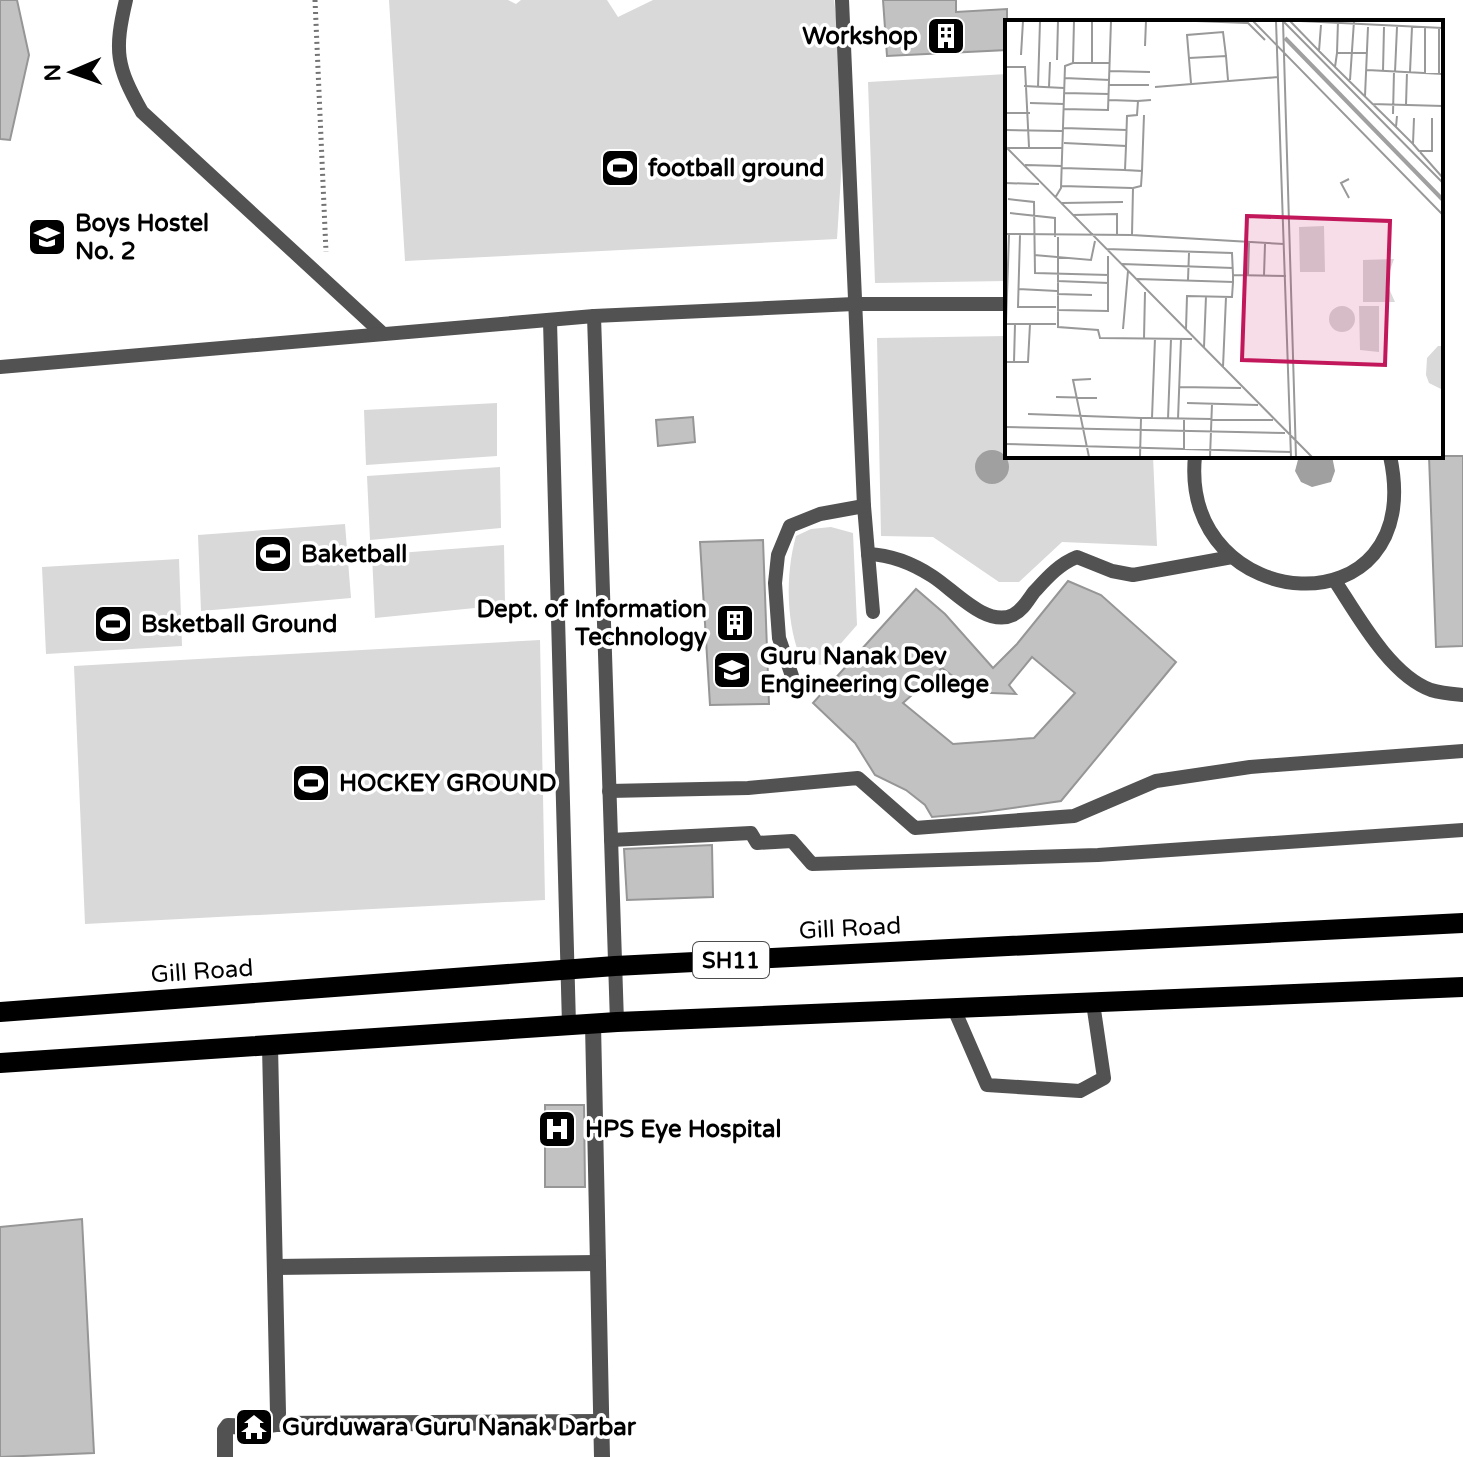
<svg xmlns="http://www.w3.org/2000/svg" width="1463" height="1457" viewBox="0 0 1463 1457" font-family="'Varela Round',sans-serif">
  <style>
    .green { fill: #d9d9d9 }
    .water { fill: #a0a0a0 }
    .building { fill: #c2c2c2; stroke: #969696; stroke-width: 2; fill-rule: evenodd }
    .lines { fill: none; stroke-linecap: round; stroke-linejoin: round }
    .path { stroke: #747474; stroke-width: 5; stroke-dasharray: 2 4; stroke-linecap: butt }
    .service { stroke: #525252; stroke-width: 14 }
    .minor { stroke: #525252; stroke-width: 16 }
    .primary { stroke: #000; stroke-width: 20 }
    .labels { text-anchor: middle; stroke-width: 7; stroke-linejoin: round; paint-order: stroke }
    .shield { fill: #fff; stroke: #4c4c4c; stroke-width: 2 }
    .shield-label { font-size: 22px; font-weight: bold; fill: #000 }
    .poi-label { font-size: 24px; font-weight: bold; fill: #000; stroke: #fff; text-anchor: start }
    .street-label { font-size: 24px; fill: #000; stroke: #fff }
    .inset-river { fill: none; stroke: #a0a0a0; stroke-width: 4 }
    .inset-road { fill: none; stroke: #999; stroke-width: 2 }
    .view { fill: #c2185b; fill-opacity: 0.15; stroke: #c2185b; stroke-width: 4 }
    .inset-edge { fill: none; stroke: #000; stroke-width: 4 }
  </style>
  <rect width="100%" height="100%" fill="#fff"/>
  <g class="green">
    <path d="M389 0H508L516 4 521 0H607L618 17 653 0H834L846 97 837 239 405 261Z"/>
    <path d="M1007 74V281L875 283 868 82Z"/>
    <path d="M1007 336V456H1153L1157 546 1062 542 1019 582H999L933 537 881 536 877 338Z"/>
    <path d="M497 403V456L366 465 364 410Z"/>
    <path d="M500 467 501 528 370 540 367 476Z"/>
    <path d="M345 524 351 598 201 611 198 535Z"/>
    <path d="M831 527 853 533 857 625 822 665 802 662C786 625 785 575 796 536L811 529Z"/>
    <path d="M504 545 505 605 375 618 372 555Z"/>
    <path d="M179 559 182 646 46 654 42 567Z"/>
    <path d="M540 640 545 900 85 924 74 666Z"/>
  </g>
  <g class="water">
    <circle cx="992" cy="467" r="17"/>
    <path d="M1299 456H1332L1335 471 1331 482 1312 487 1301 482 1295 471Z"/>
  </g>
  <g class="building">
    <path d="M0 0H17L29 55 10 140 0 139Z"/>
    <path d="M883 0H956V12L1007 9V50L887 56Z"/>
    <path d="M693 417 695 442 658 446 656 420Z"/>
    <path d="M1429 456H1463V646L1436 647Z"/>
    <path d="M763 540 769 704 710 705 700 542Z"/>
    <path d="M1068 581 1101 595 1176 662 1061 801 977 813 932 817 925 805 906 790 875 775 855 743 813 703 916 589 945 614 993 668 1017 644ZM1032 657 1075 693 1034 738 953 744 903 703 942 668 970 689 967 692 1016 694 1009 685Z"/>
    <path d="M712 845 713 897 627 900 624 849Z"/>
    <path d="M545 1105H584L585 1187H545Z"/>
    <path d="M82 1219 94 1453 0 1457V1227Z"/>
  </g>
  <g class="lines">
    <path class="path" d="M315 0 326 252"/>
    <g class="service">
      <path d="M126 0C114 51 116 66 142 112L383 334"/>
      <path d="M842 0 864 506 873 612"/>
      <path d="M594 316 617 1022"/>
      <path d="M550 321 569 1025"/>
      <path d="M0 367 594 316 854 304H1007"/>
      <path d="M1195 456C1179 617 1429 635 1390 456"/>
      <path d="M868 554C891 555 912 563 932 576 953 589 986 628 1013 615 1023 610 1028 600 1034 592 1047 578 1059 564 1077 557L1112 571 1133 575 1232 557"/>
      <path d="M1335 581C1358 616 1390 675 1431 690 1441 693 1453 694 1463 695"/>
      <path d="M792 676 779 638 775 583 778 555 790 526 820 514 864 506"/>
      <path d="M609 791 748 788 858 778 915 828 1074 816 1156 781 1250 767 1463 751"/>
      <path d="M611 840 751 833 757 843 792 841 812 864 1098 855 1463 830"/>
      <path d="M954 1009 987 1085 1080 1091 1104 1078 1093 1003"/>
    </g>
    <g class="minor">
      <path d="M593 1024 602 1457"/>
      <path d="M275 1267 598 1263"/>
      <path d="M276 1424 601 1422"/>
      <path d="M225 1457V1430L228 1426 254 1427 276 1424 278 1413 270 1046"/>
    </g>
    <g class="primary">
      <path d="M0 1012 615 966 1463 923"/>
      <path d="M0 1063 617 1022 1463 987"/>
    </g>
  </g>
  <defs>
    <g id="building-square" transform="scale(2)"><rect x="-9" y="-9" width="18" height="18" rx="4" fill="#000" stroke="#fff"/><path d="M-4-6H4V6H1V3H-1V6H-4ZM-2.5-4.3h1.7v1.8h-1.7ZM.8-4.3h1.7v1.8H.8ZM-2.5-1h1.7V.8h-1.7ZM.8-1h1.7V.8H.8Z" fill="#fff"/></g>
    <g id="stadium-square" transform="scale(2)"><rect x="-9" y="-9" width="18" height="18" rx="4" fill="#000" stroke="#fff"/><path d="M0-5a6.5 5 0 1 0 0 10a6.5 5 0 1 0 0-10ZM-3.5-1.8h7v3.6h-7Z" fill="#fff"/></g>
    <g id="university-square" transform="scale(2)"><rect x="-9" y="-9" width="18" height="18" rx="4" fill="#000" stroke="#fff"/><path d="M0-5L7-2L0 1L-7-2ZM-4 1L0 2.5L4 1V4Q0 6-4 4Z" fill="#fff"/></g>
    <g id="hospital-square" transform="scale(2)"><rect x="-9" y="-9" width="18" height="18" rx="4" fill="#000" stroke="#fff"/><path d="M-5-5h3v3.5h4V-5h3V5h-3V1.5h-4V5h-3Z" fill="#fff"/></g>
    <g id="temple-square" transform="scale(2)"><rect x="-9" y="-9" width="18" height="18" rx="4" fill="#000" stroke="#fff"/><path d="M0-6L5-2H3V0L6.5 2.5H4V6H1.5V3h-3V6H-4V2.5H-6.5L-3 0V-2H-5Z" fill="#fff"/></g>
  </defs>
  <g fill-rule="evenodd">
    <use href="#building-square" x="946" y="36"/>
    <use href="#stadium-square" x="620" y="168"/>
    <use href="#university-square" x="47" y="237"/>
    <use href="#stadium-square" x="273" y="554"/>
    <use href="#building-square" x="735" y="623"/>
    <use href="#stadium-square" x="113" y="624"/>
    <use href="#university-square" x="732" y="670"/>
    <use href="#stadium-square" x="311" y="783"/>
    <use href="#hospital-square" x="557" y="1129"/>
    <use href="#temple-square" x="254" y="1427"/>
  </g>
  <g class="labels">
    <rect class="shield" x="693" y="942" width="76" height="36" rx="6"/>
    <g class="shield-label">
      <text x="731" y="968">SH11</text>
    </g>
    <g class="poi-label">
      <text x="918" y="44" text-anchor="end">Workshop</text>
      <text x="648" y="176">football ground</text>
      <text x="75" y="231">Boys Hostel<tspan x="75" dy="28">No. 2</tspan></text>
      <text x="301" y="562">Baketball</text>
      <text x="707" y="617" text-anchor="end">Dept. of Information<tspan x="707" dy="28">Technology</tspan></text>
      <text x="141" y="632">Bsketball Ground</text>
      <text x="760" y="664">Guru Nanak Dev<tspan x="760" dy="28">Engineering College</tspan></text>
      <text x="339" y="791">HOCKEY GROUND</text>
      <text x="585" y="1137">HPS Eye Hospital</text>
      <text x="282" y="1435">Gurduwara Guru Nanak Darbar</text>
    </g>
    <g class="street-label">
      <text transform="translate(850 928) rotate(-3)" y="8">Gill Road</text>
      <text transform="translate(202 971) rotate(-4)" y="8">Gill Road</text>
    </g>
  </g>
  <g transform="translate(1005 20)">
    <rect width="438" height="438" fill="#fff"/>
    <path d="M319 206 320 252H295L294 207ZM389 239 381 262 390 282H358V240ZM324 299a13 13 0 1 1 26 0a13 13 0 1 1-26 0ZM354 286H374V332L355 330ZM433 326H438V370L424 363 421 355 422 338Z" fill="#d9d9d9"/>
    <path class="inset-river" d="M280 18 438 180"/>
    <path class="inset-road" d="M87 1V43M191 1 242 3M241 1 260 20M248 1 438 195M271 1 286 437M278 1 291 437M285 1 314 31 316 5M295 1 438 8M279 2 438 163M140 26 141 1M314 31 330 47 332 33H362M332 33 333 1M16 35 18 1M184 38 221 36 223 60M52 40 53 1M68 43H105M0 47H20L24 127M330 47 391 107 392 96M362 50 438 54M105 51 145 52M378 51 379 7M390 52 392 7M405 52 407 7M420 53V8M434 54V7M59 58 105 60M345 60 349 1M186 63 182 15 218 12 221 36M104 65H144M19 66 59 68M33 67 35 1M44 67 45 42M150 67 273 57M59 73 104 74M360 76 363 7M104 80 133 81M25 83 59 84M367 84 438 86M401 85 402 52M58 89 103 90 106 1M0 93H25M388 94 389 51M391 107 408 124 409 98M58 108 122 110M0 110 57 111M59 123 121 126 120 150 137 151 136 166 128 168 127 215 279 224M408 124 414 131H427V98M0 126 307 437M121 126 122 96 132 95 133 81 146 80M3 128H58M415 132 438 158M20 145 57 146M57 148 120 150M137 151 139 95M0 163 34 164M56 166 127 168M50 178 56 168 60 46 68 43 69 1M344 178 336 163 344 159M3 179 29 182 30 253 104 255M57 183 118 182M5 193 50 198V217M68 195 112 194V215M0 214 127 215M15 215 13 287H51M53 217V307L93 310 95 318 187 319M101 229 227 233 228 255 281 256M29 235 86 240 90 221M117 244 228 248M243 255 244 223M259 256 260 224M132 259 228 262V255M183 260 184 233M52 261 104 263M13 269 52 271M52 274 87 275M52 290 103 291V236M0 304H51M1 304 4 215M118 309 123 251M181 309 182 276 227 277 228 262M139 318 140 272M199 327 201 276M0 342H23L25 304M9 342 10 304M218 347 221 277M174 367 236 368M51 377 92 378M182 383 253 385M23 394 136 398M147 398 268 400M163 399 166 319M173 399 176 319M0 407 280 413M0 424 286 432M179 429V399M84 437 68 360 86 359M135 437 136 398H147L150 318M205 437 207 384"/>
    <path class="view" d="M242 196 385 201 380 345 237 340Z"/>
    <rect width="438" height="438" class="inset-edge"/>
  </g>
  <g transform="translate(72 72) rotate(268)" stroke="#ffffff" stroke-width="6" paint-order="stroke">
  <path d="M0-6L14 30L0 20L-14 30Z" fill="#000000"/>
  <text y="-12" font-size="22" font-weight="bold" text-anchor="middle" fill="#000000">N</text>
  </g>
</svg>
